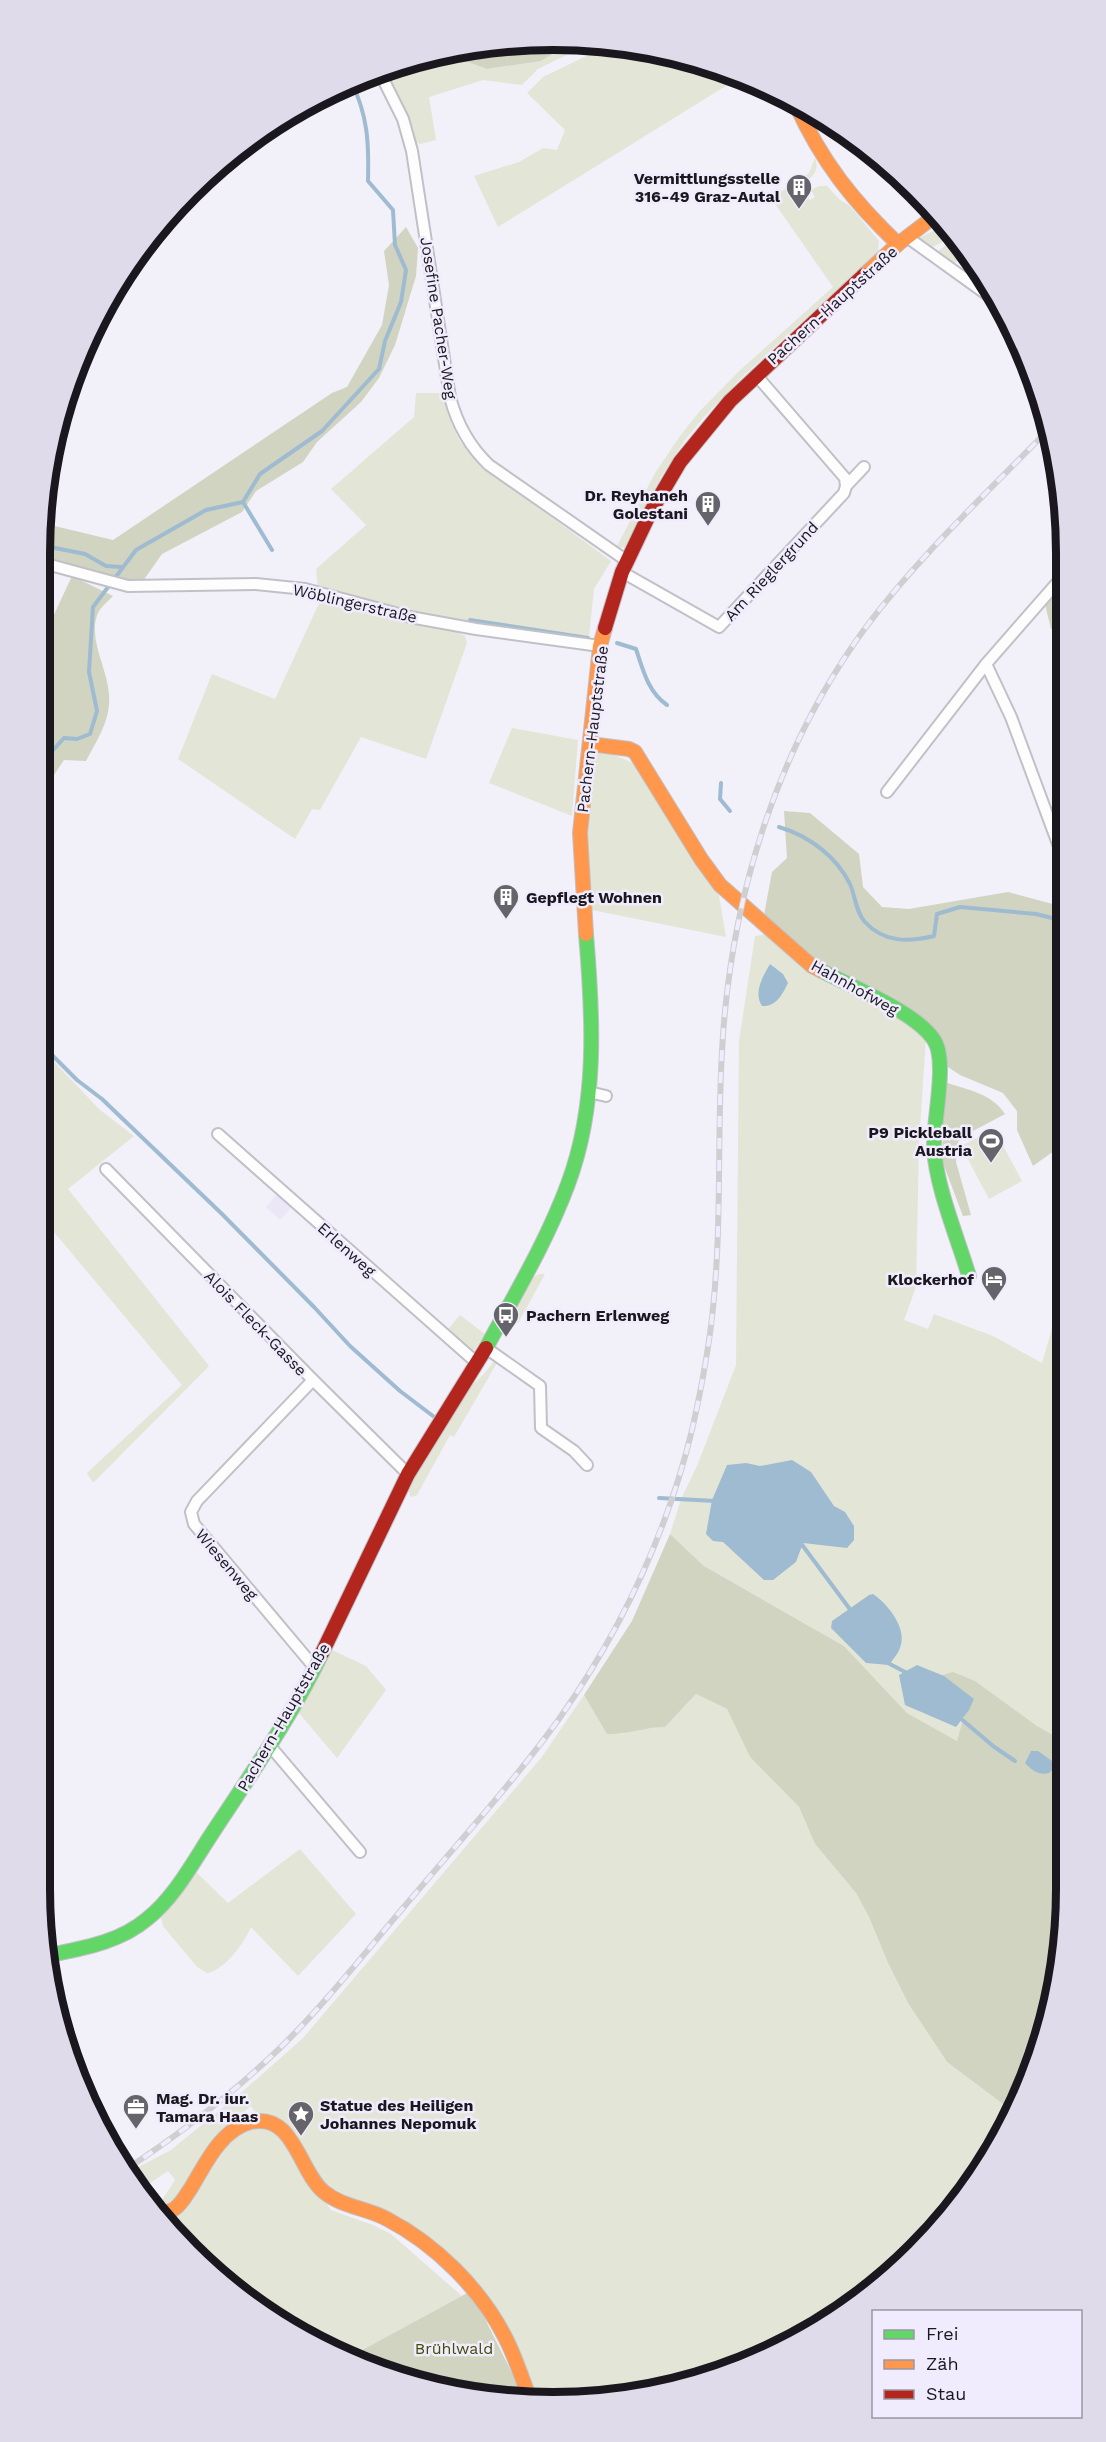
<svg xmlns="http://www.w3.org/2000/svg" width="1106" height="2442" viewBox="0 0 1106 2442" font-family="'Work Sans',sans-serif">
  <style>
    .built { fill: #ebe7f9 }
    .green { fill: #e3e6d7 }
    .forest { fill: #d0d4c0 }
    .water { fill: #9fbbd1 }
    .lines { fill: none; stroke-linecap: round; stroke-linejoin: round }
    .stream { stroke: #9fbbd1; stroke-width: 4 }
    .street-casing { stroke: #c2c0c7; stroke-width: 14 }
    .fast-casing { stroke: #c2c0c7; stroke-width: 16 }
    .slow-casing { stroke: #c2c0c7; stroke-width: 16 }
    .jam-casing { stroke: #c2c0c7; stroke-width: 16 }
    .street { stroke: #fdfdfe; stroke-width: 10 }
    .fast { stroke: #63d668; stroke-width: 14 }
    .slow { stroke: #ff974d; stroke-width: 14 }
    .jam { stroke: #b3261e; stroke-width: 14 }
    .rail-casing { stroke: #cfcfd1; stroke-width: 6 }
    .rail { stroke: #f0ecfd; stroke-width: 4; stroke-dasharray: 11; stroke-linecap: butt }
    .labels { text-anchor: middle; stroke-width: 5; stroke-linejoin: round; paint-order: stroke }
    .poi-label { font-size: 16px; font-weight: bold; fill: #1a181e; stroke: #f0ecfd; text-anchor: end }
    .street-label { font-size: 16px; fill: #1a181e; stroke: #f0ecfd }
    .park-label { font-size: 16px; fill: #434d03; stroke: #f0ecfd }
    .rim { fill: none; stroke: #1a181e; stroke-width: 8 }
  </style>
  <rect width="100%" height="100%" fill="#f2f0f9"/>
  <path class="built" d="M277 1194 291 1208 280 1220 266 1207Z"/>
  <g class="green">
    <path d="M575 41 591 43 538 69 522 85 483 80 429 97 436 140 420 144 414 141 401 103 384 70 441 52 488 69 541 61Z"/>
    <path d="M609 45 653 49 742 76 498 227 474 176 519 162 543 148 557 150 565 130 527 93 543 77Z"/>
    <path d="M815 158C823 176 800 185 788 193L793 201 805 193 810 200 815 197 811 190 819 186H827L840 200 850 206 879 241 878 252 743 376 704 417 685 440 661 477 625 547 616 548 655 473 680 436 699 412 738 372 833 287 771 198 809 173Z"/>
    <path d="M937 229H941L943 232 940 235 944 241 929 249 920 243 919 238Z"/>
    <path d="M962 242 969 254 951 265 938 256 937 252 947 244 951 249Z"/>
    <path d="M416 393H444L451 422 459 440 482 466 611 561 594 589 589 636 476 624 395 610 318 588 316 569 366 525 331 489 414 417Z"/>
    <path d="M321 599 375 616 456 632 465 636 467 643 426 759 361 737 320 810 312 809 295 839 178 759 212 674 275 699Z"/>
    <path d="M512 728 578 740 572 816 489 783Z"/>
    <path d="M605 751 633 763 718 890 726 937 592 910 587 834 594 753Z"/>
    <path d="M769 934 887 1007 926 1037 919 1143 916 1287 904 1320 928 1329 934 1314 993 1336 1042 1363 1065 1283 1067 1796 1025 1779 907 1713 844 1646 704 1566 670 1534 681 1499 697 1466 736 1365 739 1041 755 936Z"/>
    <path d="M39 1046 100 1110 134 1136 68 1189 209 1366 93 1483 87 1473 182 1385 39 1214Z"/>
    <path d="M994 1129 1022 1181 989 1199 961 1146Z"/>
    <path d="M540 1274H545L518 1323H515L512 1314 533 1277Z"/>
    <path d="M460 1315 485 1334 472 1353 445 1333Z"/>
    <path d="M495 1360 498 1361 454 1437 450 1435 417 1495 413 1497 410 1496 409 1491 423 1461 462 1395 484 1374Z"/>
    <path d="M332 1650 366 1666 386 1690 337 1758 299 1713Z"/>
    <path d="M696 1694 727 1709 750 1757 799 1807 815 1844 856 1893 869 1917 888 1963 908 2003 947 2062 1007 2107H1014L939 2228 810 2334 718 2376 620 2399 536 2396 464 2272 327 2186 314 2172 296 2133 284 2125 257 2115 251 2106 221 2131 174 2202 165 2203 162 2200 175 2180 168 2171 147 2185 135 2184 127 2173 171 2150 242 2092 303 2038 541 1758 584 1695 608 1734H622L644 1727H665Z"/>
    <path d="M300 1849 356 1914 298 1976 251 1927C244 1943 225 1970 207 1973L197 1967 163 1926 161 1918 196 1872 228 1903Z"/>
    <path d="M258 2128 275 2132 286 2143 331 2210 373 2225 391 2234 462 2296 353 2355 296 2334 166 2228 162 2222 176 2215 194 2196 230 2141 242 2133Z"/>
  </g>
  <g class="forest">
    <path d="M553 39 575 41 541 61 487 69 441 52 452 49Z"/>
    <path d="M406 227 418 248 416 276 395 345 379 378 361 402 317 442 303 462 256 491 242 512 162 554 143 581 126 582 39 557 42 523 113 540 332 393 347 387 382 325 389 285 384 251Z"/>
    <path d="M72 576 113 596C108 601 101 607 98 613 87 638 108 669 109 695 111 720 97 740 86 761L64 760 50 781 39 782V697L50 676 52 619Z"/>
    <path d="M1063 580V622L1051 629 1044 600Z"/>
    <path d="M784 811 810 813 859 854 863 887 882 907 909 909 1008 892 1064 907 1065 1143 1033 1166 1017 1130V1111L1003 1093 960 1075 945 1065 935 1035 816 963 764 915 772 872 787 858Z"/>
    <path d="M947 1083C969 1090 992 1094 1005 1114L973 1131 958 1142 956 1162 971 1215 963 1216 943 1163 942 1122Z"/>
    <path d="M670 1534 704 1566 844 1646 907 1713 957 1741 968 1703 936 1677 953 1672 975 1681 1037 1726 1067 1743V1889L1057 1990 1028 2085 1014 2107H1007L947 2062 908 2003 888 1963 869 1917 856 1893 815 1844 799 1807 750 1757 727 1709 696 1694 665 1727C644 1727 628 1735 607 1734L584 1695 632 1621Z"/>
    <path d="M471 2291 523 2395 453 2393 353 2355Z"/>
  </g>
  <g class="water">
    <path d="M770 964 783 974 788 983C782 995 776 1007 762 1006 753 992 763 976 770 964Z"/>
    <path d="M792 1460 811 1472 834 1506 845 1512 854 1526V1540L847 1548 803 1543 796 1562 773 1580H764L723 1542 713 1541 706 1534 712 1500 727 1465 746 1463 760 1466Z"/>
    <path d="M873 1594C888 1604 908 1629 900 1648 898 1654 893 1659 889 1665L866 1663 831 1628 832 1621 869 1595Z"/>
    <path d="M917 1665 944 1676 974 1699 969 1710 956 1727 905 1705 899 1675Z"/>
    <path d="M1031 1751H1038L1052 1761 1054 1768 1049 1773C1040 1776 1031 1770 1025 1763Z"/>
  </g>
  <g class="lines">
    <g class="stream">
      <path d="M465 48 488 55C511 43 522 46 545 50L560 40"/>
      <path d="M243 502 272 550"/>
      <path d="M40 545 85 554 106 566 121 567"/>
      <path d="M470 620 588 638"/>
      <path d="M617 643 636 649C643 670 648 692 667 705"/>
      <path d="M39 762 45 759 64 738 77 739 90 734 97 711 89 672 93 607 136 550 206 510 243 502 260 474 322 431 379 369 385 341 401 302 406 270 395 245 393 210 368 181C369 143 368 116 351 81"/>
      <path d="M721 783 720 799 730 811"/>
      <path d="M779 827C809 836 836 856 850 884 855 895 856 913 865 922 884 943 909 942 934 936L937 914 960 907 1036 914 1064 921"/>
      <path d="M39 1042 77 1080 102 1099 222 1214 314 1307 350 1346 400 1391 433 1416"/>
      <path d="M659 1498 715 1501"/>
      <path d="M800 1542 852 1612"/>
      <path d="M888 1663 907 1673"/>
      <path d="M959 1717 993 1746 1015 1761"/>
    </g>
    <g class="street-casing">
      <g id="street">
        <path d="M379 71 403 119 412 151 450 397C457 424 469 446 489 465L627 561"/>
        <path d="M907 237 996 301"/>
        <path d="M846 486 864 467"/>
        <path d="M39 562 128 586 256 584 305 589 410 617 476 629 600 646"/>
        <path d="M622 572 719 627 844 493 846 486 845 478 756 375"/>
        <path d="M986 664 1011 717 1064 860"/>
        <path d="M887 792 986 664 1063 576"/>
        <path d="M589 1092 606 1096"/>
        <path d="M218 1134 477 1363"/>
        <path d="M106 1169 313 1380 408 1474"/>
        <path d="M486 1348 540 1386 541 1428 574 1451 587 1465"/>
        <path d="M313 1380 197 1501 191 1512 194 1524 315 1668"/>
        <path d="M270 1746 360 1852"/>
      </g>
    </g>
    <g class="fast-casing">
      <g id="fast">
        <path d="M822 971C852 987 916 1012 934 1040 948 1061 933 1121 934 1148 936 1187 958 1239 969 1276"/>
        <path d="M486 1348C515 1294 547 1241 568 1184 598 1104 593 1016 586 934"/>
        <path d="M50 1955C84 1948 120 1942 147 1919 175 1897 193 1862 213 1832 251 1774 292 1716 322 1653"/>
      </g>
    </g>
    <g class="slow-casing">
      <g id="slow">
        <path d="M796 105C822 162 853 201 898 244"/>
        <path d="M864 275 898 244 936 215"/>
        <path d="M590 744 629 749 635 752 701 859 720 885 812 966 822 971"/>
        <path d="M586 934 580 833 600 646 605 628"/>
        <path d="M156 2214C161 2213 169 2212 174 2209 181 2205 186 2195 191 2188 205 2165 221 2129 251 2122 294 2112 299 2172 324 2192 342 2207 367 2208 387 2219 435 2244 480 2288 505 2337 515 2356 521 2376 529 2396"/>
      </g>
    </g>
    <g class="jam-casing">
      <g id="jam">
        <path d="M605 628 622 572 650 513 680 462 730 401 864 275"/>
        <path d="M322 1653 408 1474 486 1348"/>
      </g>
    </g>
    <use href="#street" class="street"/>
    <use href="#fast" class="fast"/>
    <use href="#slow" class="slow"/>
    <use href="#jam" class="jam"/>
    <g class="rail-casing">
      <path id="rail" d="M125 2170C180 2134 231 2095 279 2049 328 2001 370 1946 415 1894 463 1837 515 1780 559 1719 620 1632 667 1533 692 1430 701 1390 709 1349 713 1308 722 1223 717 1136 722 1051 730 900 776 749 866 627 919 556 986 494 1048 430"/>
    </g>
    <use href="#rail" class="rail"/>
  </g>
  <defs>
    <g id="building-pin" transform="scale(1.35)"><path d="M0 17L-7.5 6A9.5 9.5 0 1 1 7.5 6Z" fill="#66646b" stroke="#f0ecfd"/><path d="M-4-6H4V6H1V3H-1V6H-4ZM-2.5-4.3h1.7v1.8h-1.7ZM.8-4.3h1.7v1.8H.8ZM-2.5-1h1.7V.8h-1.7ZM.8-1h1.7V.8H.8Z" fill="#fff"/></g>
    <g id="stadium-pin" transform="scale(1.35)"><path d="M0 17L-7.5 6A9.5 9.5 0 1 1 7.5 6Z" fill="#66646b" stroke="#f0ecfd"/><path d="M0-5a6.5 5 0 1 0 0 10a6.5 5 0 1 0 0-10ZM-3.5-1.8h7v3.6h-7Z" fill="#fff"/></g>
    <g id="hotel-pin" transform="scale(1.35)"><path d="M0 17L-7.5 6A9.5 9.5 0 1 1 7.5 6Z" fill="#66646b" stroke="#f0ecfd"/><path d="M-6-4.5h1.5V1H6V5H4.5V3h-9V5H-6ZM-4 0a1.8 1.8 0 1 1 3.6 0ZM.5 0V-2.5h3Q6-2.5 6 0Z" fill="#fff"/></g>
    <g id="bus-pin" transform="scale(1.35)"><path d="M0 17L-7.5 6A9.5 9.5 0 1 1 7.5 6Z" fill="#66646b" stroke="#f0ecfd"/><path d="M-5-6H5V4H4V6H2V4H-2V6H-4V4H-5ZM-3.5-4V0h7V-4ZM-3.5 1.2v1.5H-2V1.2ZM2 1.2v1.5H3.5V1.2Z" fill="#fff"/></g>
    <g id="office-pin" transform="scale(1.35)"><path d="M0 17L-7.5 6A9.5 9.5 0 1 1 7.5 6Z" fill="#66646b" stroke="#f0ecfd"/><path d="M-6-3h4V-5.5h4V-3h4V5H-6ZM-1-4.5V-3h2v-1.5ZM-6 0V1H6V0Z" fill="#fff"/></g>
    <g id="sight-pin" transform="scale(1.35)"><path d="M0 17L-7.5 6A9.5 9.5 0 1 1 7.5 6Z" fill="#66646b" stroke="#f0ecfd"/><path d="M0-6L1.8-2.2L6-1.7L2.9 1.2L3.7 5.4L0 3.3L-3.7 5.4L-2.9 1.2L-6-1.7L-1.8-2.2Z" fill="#fff"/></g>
  </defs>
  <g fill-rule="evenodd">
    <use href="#building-pin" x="799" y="187"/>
    <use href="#building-pin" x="708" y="504"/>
    <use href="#building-pin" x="506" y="897"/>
    <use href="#stadium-pin" x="991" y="1141"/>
    <use href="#hotel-pin" x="994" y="1279"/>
    <use href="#bus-pin" x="506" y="1315"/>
    <use href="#office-pin" x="136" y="2107"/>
    <use href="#sight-pin" x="301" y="2114"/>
  </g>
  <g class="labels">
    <g class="poi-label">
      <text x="780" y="184">Vermittlungsstelle<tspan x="780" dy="18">316-49 Graz-Autal</tspan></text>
      <text x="688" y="501">Dr. Reyhaneh<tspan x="688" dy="18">Golestani</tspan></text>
      <text x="526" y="903" text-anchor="start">Gepflegt Wohnen</text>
      <text x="972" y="1138">P9 Pickleball<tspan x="972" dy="18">Austria</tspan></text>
      <text x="974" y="1285">Klockerhof</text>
      <text x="526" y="1321" text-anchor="start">Pachern Erlenweg</text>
      <text x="156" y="2104" text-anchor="start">Mag. Dr. iur.<tspan x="156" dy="18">Tamara Haas</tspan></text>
      <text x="320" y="2111" text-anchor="start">Statue des Heiligen<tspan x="320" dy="18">Johannes Nepomuk</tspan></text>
    </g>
    <g class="street-label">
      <text transform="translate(832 305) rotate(-42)" y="6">Pachern-Hauptstraße</text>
      <text transform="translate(439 318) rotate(81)" y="6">Josefine Pacher-Weg</text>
      <text transform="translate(771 571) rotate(-47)" y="6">Am Rieglergrund</text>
      <text transform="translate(355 603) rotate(13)" y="6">Wöblingerstraße</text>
      <text transform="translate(592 729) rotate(-83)" y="6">Pachern-Hauptstraße</text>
      <text transform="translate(855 987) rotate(29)" y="6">Hahnhofweg</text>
      <text transform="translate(347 1249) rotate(42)" y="6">Erlenweg</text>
      <text transform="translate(256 1323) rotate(46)" y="6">Alois Fleck-Gasse</text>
      <text transform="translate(227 1564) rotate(50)" y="6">Wiesenweg</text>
      <text transform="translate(283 1717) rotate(-60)" y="6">Pachern-Hauptstraße</text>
    </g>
    <g class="park-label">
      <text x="454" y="2354">Brühlwald</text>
    </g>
  </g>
  <path d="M0 0H1106V2442H0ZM553 50H553A503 503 0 0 1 1056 553V1889A503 503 0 0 1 553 2392H553A503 503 0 0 1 50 1889V553A503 503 0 0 1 553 50Z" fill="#dfdbeb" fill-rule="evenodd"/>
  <path class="rim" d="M553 50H553A503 503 0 0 1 1056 553V1889A503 503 0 0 1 553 2392H553A503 503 0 0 1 50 1889V553A503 503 0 0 1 553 50Z"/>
  <rect x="872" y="2310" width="210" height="108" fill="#f0ecfd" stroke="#9a97a4" stroke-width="1.5"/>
  <rect x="884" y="2330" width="30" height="9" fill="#63d668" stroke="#9a97a4" stroke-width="1.5"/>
  <text x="926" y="2340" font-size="18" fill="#1a181e">Frei</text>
  <rect x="884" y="2360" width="30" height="9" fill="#ff974d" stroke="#9a97a4" stroke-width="1.5"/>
  <text x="926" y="2370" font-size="18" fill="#1a181e">Zäh</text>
  <rect x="884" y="2390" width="30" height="9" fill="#b3261e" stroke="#9a97a4" stroke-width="1.5"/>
  <text x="926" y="2400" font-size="18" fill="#1a181e">Stau</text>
</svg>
